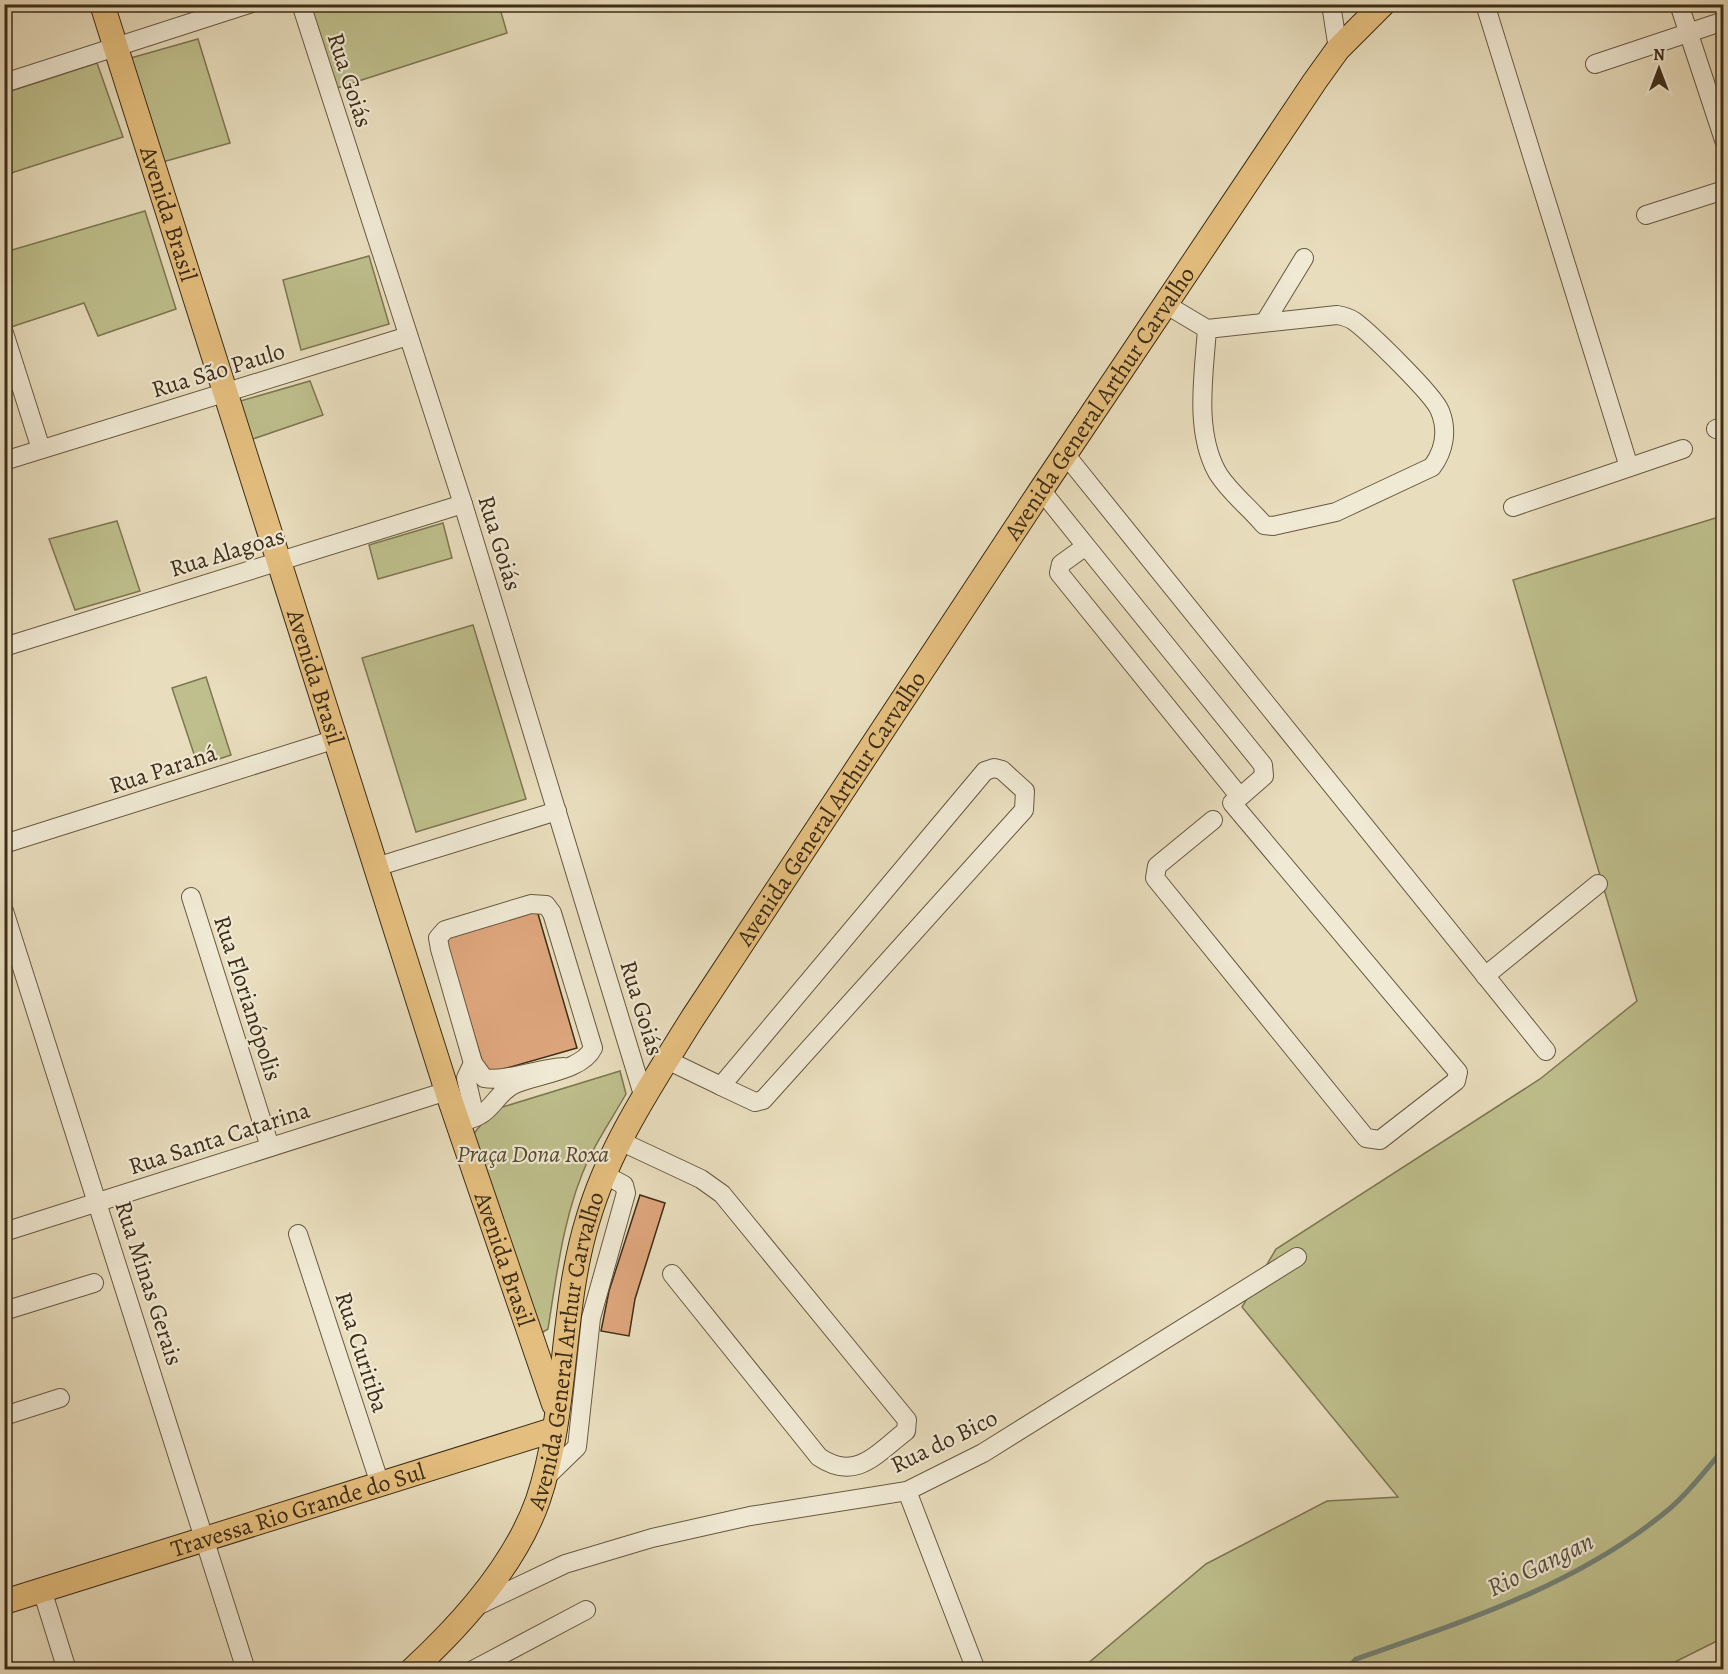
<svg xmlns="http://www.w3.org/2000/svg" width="1728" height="1674" viewBox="0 0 1728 1674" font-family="Alegreya,serif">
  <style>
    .green { fill: #bebf8c; stroke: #7e7652; stroke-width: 1.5 }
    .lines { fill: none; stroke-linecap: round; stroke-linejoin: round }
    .stream { stroke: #748277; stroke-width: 5 }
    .building { fill: #dda57c; stroke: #3d2d18; stroke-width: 1.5 }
    .minor-casing { stroke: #685941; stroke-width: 20 }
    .major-casing { stroke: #3d2d18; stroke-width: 26 }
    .minor { stroke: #f0e9d4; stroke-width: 18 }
    .major { stroke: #e4be7e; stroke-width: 24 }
    .labels { text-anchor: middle; stroke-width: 4.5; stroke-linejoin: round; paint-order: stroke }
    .street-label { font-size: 24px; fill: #3d2d18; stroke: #f0e9d4 }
    .park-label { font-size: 24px; font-style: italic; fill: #574a2f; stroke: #f0e9d4 }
    .water-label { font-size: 26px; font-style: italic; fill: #545040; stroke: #f0e9d4 }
  </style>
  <rect width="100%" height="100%" fill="#e8ddbd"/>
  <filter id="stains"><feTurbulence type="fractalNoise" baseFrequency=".00333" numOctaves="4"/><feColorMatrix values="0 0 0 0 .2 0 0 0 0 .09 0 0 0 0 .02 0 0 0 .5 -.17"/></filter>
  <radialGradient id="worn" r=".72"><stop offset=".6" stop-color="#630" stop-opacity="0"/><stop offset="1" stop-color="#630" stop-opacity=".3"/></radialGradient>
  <g class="green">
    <path d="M307 5H499L507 33 337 88Z"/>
    <path d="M198 39 230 143 159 163 120 61Z"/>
    <path d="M97 63 123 137 5 175V93Z"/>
    <path d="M145 211 176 309 98 336 84 303 8 328 5 315V252Z"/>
    <path d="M369 256 389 324 301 350 283 280Z"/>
    <path d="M310 381 323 415 250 440 237 402Z"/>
    <path d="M1722 516 1723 1638 1661 1669 1080 1670 1206 1564 1327 1501 1398 1497 1242 1307 1276 1249 1540 1079 1637 1001 1513 580Z"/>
    <path d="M117 521 140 591 75 610 49 539Z"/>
    <path d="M443 523 452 558 378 579 369 545Z"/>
    <path d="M473 625 526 799 416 832 362 658Z"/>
    <path d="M206 677 231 755 198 766 172 688Z"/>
    <path d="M620 1071 626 1094C614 1115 600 1136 589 1158 564 1211 557 1272 548 1329L540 1334 471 1137 493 1110Z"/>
  </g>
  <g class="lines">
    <path class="stream" d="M1346 1670 1356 1659C1465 1621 1578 1585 1668 1510 1689 1493 1706 1469 1724 1449"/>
  </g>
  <g class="building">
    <path d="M536 907 577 1048 486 1074 444 936Z"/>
    <path d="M640 1195 665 1203 635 1299 629 1336 601 1331 609 1291Z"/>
  </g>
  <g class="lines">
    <g class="minor-casing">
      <g id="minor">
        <path d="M301 4 463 504 644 1098"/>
        <path d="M1331 4 1338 49"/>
        <path d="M1485 4 1629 467"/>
        <path d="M1679 4 1724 140"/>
        <path d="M1595 64 1724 21"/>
        <path d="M4 83 249 4"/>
        <path d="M1646 215 1724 190"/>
        <path d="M1165 304 1207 329 1337 315C1343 316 1348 317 1354 321 1370 333 1434 395 1440 411 1448 431 1444 451 1432 467L1336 512 1273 526 1264 525C1250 508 1228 491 1217 472 1194 430 1204 374 1207 329"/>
        <path d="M1265 322 1304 258"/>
        <path d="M4 333 41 449"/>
        <path d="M1716 429 1724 426"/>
        <path d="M1065 454 1546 1051"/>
        <path d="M4 461 408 336"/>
        <path d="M1041 490 1086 546 1263 765 1264 776 1240 797 1059 573 1061 564 1086 546"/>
        <path d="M1513 507 1683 449"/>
        <path d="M4 647 463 504"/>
        <path d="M994 768 1002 770 1025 791 1024 810 763 1100 755 1102 721 1086 985 771Z"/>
        <path d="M1213 820 1157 866 1155 878 1366 1138 1380 1140 1456 1081 1458 1072 1232 803"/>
        <path d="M4 844 336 739"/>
        <path d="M376 867 557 811"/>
        <path d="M191 897 270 1147"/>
        <path d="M4 911 246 1670"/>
        <path d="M1485 976 1598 884"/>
        <path d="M667 1060 721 1086"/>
        <path d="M473 1063 466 1078 475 1117"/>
        <path d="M458 1123C465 1120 474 1119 480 1115 494 1107 499 1091 515 1084 538 1074 582 1071 593 1048L552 913 546 905 531 904 445 930 438 938 440 949 473 1063 484 1078C505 1082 540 1068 564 1067"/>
        <path d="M620 1141 701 1179 722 1194 907 1420 906 1431C876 1454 856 1482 819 1457L672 1274"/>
        <path d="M4 1232 447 1091"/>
        <path d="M298 1234 380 1484"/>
        <path d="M4 1311 94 1283"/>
        <path d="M4 1416 60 1398"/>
        <path d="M543 1480 577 1447 591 1318 626 1193 624 1185 605 1175"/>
        <path d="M907 1491 976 1670"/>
        <path d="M42 1590 67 1670"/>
        <path d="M475 1607 565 1564 652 1538 750 1516 907 1491 983 1453 1297 1257"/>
        <path d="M473 1670 586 1610"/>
      </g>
    </g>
    <g class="major-casing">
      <g id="major">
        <path id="s1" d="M102 4 447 1091 554 1404"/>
        <path id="s2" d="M4 1602 553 1430"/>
        <path id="s3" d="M412 1670C462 1624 515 1565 538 1500 568 1411 560 1310 588 1219 609 1147 653 1082 692 1019L1041 490 1315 81 1338 49 1383 4"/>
      </g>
    </g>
    <use href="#minor" class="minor"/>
    <use href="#major" class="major"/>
  </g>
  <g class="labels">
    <g class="street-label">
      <text transform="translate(350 80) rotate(72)" y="8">Rua Goiás</text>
      <text dy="8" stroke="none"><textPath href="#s1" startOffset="220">Avenida Brasil</textPath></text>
      <text transform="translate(218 370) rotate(-17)" y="8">Rua São Paulo</text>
      <text dy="8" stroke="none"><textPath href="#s3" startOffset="1464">Avenida General Arthur Carvalho</textPath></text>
      <text transform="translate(500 543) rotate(73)" y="8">Rua Goiás</text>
      <text transform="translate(227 552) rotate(-17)" y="8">Rua Alagoas</text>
      <text dy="8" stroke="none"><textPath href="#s1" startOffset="706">Avenida Brasil</textPath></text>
      <text transform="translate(163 769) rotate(-18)" y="8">Rua Paraná</text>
      <text dy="8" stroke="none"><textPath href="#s3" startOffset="978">Avenida General Arthur Carvalho</textPath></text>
      <text transform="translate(248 998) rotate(72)" y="8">Rua Florianópolis</text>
      <text transform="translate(642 1008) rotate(73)" y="8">Rua Goiás</text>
      <text transform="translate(219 1138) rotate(-18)" y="8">Rua Santa Catarina</text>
      <text dy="8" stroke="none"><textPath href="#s1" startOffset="1318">Avenida Brasil</textPath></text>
      <text transform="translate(149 1283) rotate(72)" y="8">Rua Minas Gerais</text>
      <text dy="8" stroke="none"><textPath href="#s3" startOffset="366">Avenida General Arthur Carvalho</textPath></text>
      <text transform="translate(362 1352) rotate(72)" y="8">Rua Curitiba</text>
      <text transform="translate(944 1441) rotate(-26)" y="8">Rua do Bico</text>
      <text dy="8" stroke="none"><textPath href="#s2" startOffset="308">Travessa Rio Grande do Sul</textPath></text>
    </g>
    <g class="park-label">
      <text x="533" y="1162">Praça Dona Roxa</text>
    </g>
    <g class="water-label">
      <text transform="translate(1540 1564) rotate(-26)" y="9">Rio Gangan</text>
    </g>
  </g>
  <rect width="1728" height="1674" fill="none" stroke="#e8ddbd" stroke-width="24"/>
  <rect x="6" y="6" width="1716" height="1662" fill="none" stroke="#3d2d18" stroke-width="3"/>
  <rect x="12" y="12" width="1704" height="1650" fill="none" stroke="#3d2d18" stroke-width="1.5"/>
  <g transform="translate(1659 69)" stroke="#f0e9d4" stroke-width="4.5" paint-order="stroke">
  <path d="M0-4.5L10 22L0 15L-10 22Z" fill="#3d2d18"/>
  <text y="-9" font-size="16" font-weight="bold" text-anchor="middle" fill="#3d2d18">N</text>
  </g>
  <rect width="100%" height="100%" filter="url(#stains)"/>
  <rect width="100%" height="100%" fill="url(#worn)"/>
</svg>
